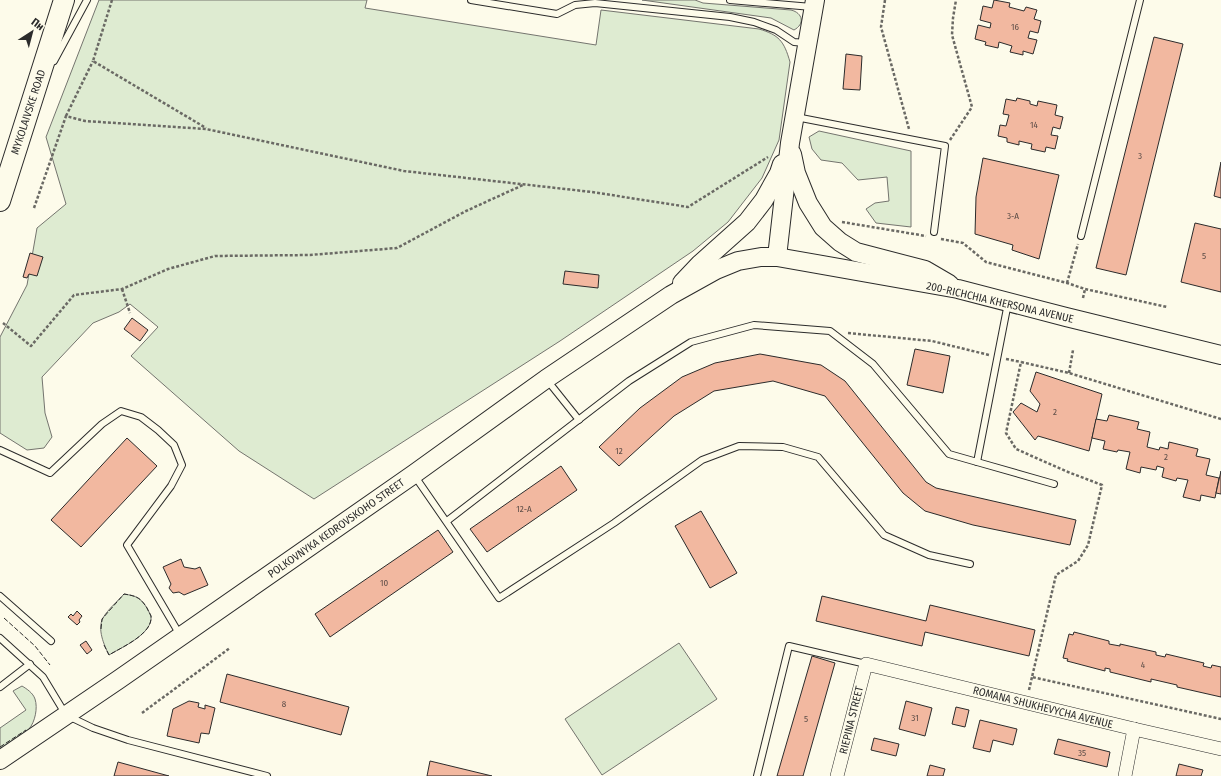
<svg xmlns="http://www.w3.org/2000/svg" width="1221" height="776" viewBox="0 0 1221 776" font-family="'Fira Sans Condensed',sans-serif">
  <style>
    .green { fill: #deebd1; stroke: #74746e }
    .building { fill: #f2b8a0; stroke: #2b2b2b }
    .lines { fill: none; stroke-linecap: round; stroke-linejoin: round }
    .lane-casing { stroke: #2b2b2b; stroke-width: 8 }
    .street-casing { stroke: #2b2b2b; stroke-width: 14 }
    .secondary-casing { stroke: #2b2b2b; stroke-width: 20 }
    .primary-casing { stroke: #2b2b2b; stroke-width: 22 }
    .path { stroke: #6a6964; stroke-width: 2.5; stroke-dasharray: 3 2; stroke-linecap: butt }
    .lane { stroke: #fdfbea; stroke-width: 6 }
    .street { stroke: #fdfbea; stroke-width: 13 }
    .secondary { stroke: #fdfbea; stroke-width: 18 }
    .primary { stroke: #fdfbea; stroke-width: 20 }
    .fence { stroke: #2b2b2b; stroke-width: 1; stroke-dasharray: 5 2; stroke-linecap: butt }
    .labels { text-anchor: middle; stroke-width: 3; stroke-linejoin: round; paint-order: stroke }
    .number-label { font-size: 9px; fill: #5d4e48 }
    .street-label { font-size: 11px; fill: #2b2b2b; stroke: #fdfbea }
  </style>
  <rect width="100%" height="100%" fill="#fdfbea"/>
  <g class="green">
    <path d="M99 0H367L365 8 596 45 601 10 759 29C779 35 784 41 790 62L779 140 762 178 728 222 693 251 560 341 314 499 239 451 131 356 158 327 130 304 119 312 93 323 42 377 45 413 52 437 44 448 27 450 0 433V337L27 285 37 228 66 204 46 137Z"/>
    <path d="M642 0H695L703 3 791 10C803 13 805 24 794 30L771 18Z"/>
    <path d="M819 131 911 151V227L876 223 866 209 875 203 889 201 887 177 858 180 842 163 821 160 812 149 809 137Z"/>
    <path d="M124 594C136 596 140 597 147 608 148 611 150 613 151 616 153 634 122 647 109 655 104 645 97 629 103 618 108 609 118 601 124 594Z"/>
    <path d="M679 643 717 699 602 775 565 719Z"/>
    <path d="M22 686C27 689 33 693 35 699 38 708 35 722 29 729 23 736 8 744 0 749V728L26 710 13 691Z"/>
  </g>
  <g class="building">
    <path d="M994 0 1010 3 1009 7 1024 11 1026 7 1037 10 1034 19 1041 21 1038 33 1030 31 1028 38 1037 40 1033 54 1023 51V55L1010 52 1012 46 999 42 998 48 985 45 986 42 975 39 978 25 990 28 991 23 980 20 983 6 992 8Z"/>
    <path d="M1154 37 1183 44 1126 275 1096 268Z"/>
    <path d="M846 54 862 56 860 90 843 89Z"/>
    <path d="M1017 98 1030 101V104L1037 106 1038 101 1057 105 1055 115 1063 117 1060 129 1053 127 1051 135 1058 136 1055 149 1046 147 1045 152 1031 149 1032 144 1019 141V145L1007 142V138L998 136 1000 125 1006 126 1009 115 1003 114 1006 99 1016 101Z"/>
    <path d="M983 158 1059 175 1039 259 1012 250 1013 245 975 234 976 197Z"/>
    <path d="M1221 162V198L1214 196Z"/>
    <path d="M1195 223 1221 229V292L1181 282Z"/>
    <path d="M30 253 43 257 37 276 29 274 27 278 23 277Z"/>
    <path d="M565 271 599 275 598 288 563 284Z"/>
    <path d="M132 318 148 330 140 341 124 329Z"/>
    <path d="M915 349 950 356 943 393 907 385Z"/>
    <path d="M760 354 821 365 845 381 926 482 936 488 1076 520 1070 545 973 525 925 511 903 493 825 396 773 381 714 391 674 416 619 466 599 447 640 408 682 377 715 363Z"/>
    <path d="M1036 372 1102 394 1089 451 1038 436 1035 440 1013 412 1021 403 1037 412 1040 404 1030 391Z"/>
    <path d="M1109 415 1139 422 1137 429 1150 432 1147 447 1159 450 1160 447 1168 449 1169 442 1198 449 1196 456 1210 459 1206 475 1219 478 1215 498 1201 495 1200 501 1183 497 1188 480 1177 478 1176 481 1162 477 1164 468 1157 466 1156 470 1141 467 1140 473 1126 469 1130 452 1118 450 1117 452 1103 449 1105 441 1092 438 1096 419 1107 421Z"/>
    <path d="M127 438 157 466 81 547 51 520Z"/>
    <path d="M561 466 577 490 487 552 470 529Z"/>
    <path d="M1221 471V494L1216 493Z"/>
    <path d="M701 511 737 573 710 588 675 526Z"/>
    <path d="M438 530 453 552 330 637 315 614Z"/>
    <path d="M181 559 184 567 195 569 200 567 208 585 184 595 179 592 173 593 169 588 171 584 163 567Z"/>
    <path d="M822 596 926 621 930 605 1035 630 1029 656 925 632 922 646 816 621Z"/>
    <path d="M77 611 82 616 79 620 80 622 77 625 68 617 71 614 73 616Z"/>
    <path d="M1074 632 1109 641V644L1120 646V644L1156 652V655L1165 657 1166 654 1204 663 1203 666 1211 668 1212 665 1221 667V697L1177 687V685L1151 679V682L1110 672V669L1105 668V671L1067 661 1068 659 1063 658 1069 634 1073 635Z"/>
    <path d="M86 641 92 650 87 654 80 645Z"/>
    <path d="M812 656 835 663 803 776H777Z"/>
    <path d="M227 674 349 707 341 735 220 702Z"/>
    <path d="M189 701 199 703 198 707 205 709V705L215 708 209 734 201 733 199 743 167 736 173 709Z"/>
    <path d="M906 701 932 708 925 736 899 729Z"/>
    <path d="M956 707 969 710 965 727 952 724Z"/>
    <path d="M980 720 1017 729 1013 745 993 740 990 752 973 748Z"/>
    <path d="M874 738 899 744 896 756 871 750Z"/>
    <path d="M1058 739 1110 752 1107 767 1054 754Z"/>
    <path d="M430 761 492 776H427Z"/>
    <path d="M118 762 169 776H114Z"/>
    <path d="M1179 764 1203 770 1201 776H1176Z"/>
    <path d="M930 765 945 769 943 776H927Z"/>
  </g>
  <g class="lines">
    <g class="lane-casing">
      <g id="lane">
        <path d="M471 0 557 14 575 5 595 3 730 17 754 22 776 30 794 42 805 43"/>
        <path d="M730 0 812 7"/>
        <path d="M54 61 87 0"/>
        <path d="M796 117 945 146 934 232"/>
        <path d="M1081 236 1140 0"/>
        <path d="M547 380 579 420"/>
        <path d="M0 450 50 473 102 424 121 411 141 417 158 430 174 445 182 465 171 486 127 545 180 635"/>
        <path d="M977 462 1054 484"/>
        <path d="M414 475 499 598 614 523 702 460 739 446 783 447 818 457 884 535 929 555 970 564"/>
        <path d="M447 521 629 381 691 342 754 325 830 331 873 364 949 454 977 462 1008 303"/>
        <path d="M0 596 51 641"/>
        <path d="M0 638 43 677 66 715 93 728 128 740 267 776"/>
        <path d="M0 687 30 664"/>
        <path d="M757 776 789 646 866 664"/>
      </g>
    </g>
    <g class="street-casing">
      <g id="street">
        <path d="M837 776 866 664 1134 729 1221 749"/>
        <path d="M1125 776 1134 729"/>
      </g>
    </g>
    <g class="secondary-casing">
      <g id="secondary">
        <path d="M792 154 796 173 808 203 823 227 840 242 856 252 925 270 949 284"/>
        <path d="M777 257 790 143 815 0"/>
        <path d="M682 283 700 264 747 222 764 200 779 173 782 164"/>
        <path d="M0 760 118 680 414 474 546 379 671 295 716 270 738 261 761 257H777L958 289 1066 317 1221 355"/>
      </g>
    </g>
    <g class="primary-casing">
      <path id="primary" d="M0 201 64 0"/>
    </g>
    <g class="path">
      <path d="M112 0 93 61 206 128"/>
      <path d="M885 0 881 27 909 129"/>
      <path d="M66 116 93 61"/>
      <path d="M950 140 972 107 952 35 953 18 956 0"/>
      <path d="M34 208 66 116 85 121 206 129 404 171 592 192 688 207 768 157"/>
      <path d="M842 222 926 236"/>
      <path d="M941 239 963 243 986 262 1067 283 1085 289 1167 307"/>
      <path d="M1067 283 1078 244"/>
      <path d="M122 289 130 313"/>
      <path d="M1083 298 1085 289"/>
      <path d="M3 323 31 346 74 295 122 289 168 269 215 256 310 255 397 248 466 211 523 185"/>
      <path d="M848 333 932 341 989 355"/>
      <path d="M1006 359 1021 362"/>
      <path d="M1069 373 1073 350"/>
      <path d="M1221 419 1069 373 1021 362 1006 433 1016 449 1068 472 1102 485 1088 545 1078 561 1056 575 1032 677 1221 719"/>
      <path d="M1029 690 1032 677"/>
      <path d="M142 713 230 648"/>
    </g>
    <use href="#lane" class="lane"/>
    <use href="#street" class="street"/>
    <use href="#secondary" class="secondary"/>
    <use href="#primary" class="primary"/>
    <g class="fence">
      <path d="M4 618 35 646 50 665"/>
      <path d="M101 629 102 619 124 594C136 596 140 597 147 608 148 611 150 613 151 616 153 634 122 647 109 655L104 645"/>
      <path d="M0 747 26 730"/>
    </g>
  </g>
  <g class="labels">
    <g class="number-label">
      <text x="1015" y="30">16</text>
      <text x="1034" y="128">14</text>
      <text x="1140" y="159">3</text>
      <text x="1013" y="219">3-А</text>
      <text x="1204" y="259">5</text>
      <text x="1055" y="415">2</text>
      <text x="619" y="454">12</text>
      <text x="1166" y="460">2</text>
      <text x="524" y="512">12-А</text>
      <text x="384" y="586">10</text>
      <text x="1143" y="668">4</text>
      <text x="284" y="707">8</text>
      <text x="915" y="721">31</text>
      <text x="806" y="722">5</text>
      <text x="1082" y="756">35</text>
    </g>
    <g class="street-label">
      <text transform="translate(28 112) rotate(-72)" y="4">MYKOLAIVSKE ROAD</text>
      <text transform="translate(1000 302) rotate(13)" y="4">200-RICHCHIA KHERSONA AVENUE</text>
      <text transform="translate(336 528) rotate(-35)" y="4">POLKOVNYKA KEDROVSKOHO STREET</text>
      <text transform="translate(1043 707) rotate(14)" y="4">ROMANA SHUKHEVYCHA AVENUE</text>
      <text transform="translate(851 720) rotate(-76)" y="4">RIEPINA STREET</text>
    </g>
  </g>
  <g transform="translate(32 32) rotate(36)" stroke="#fdfbea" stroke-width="3" paint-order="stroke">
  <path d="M0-3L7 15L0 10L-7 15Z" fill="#2b2b2b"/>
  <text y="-6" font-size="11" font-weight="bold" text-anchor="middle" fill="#2b2b2b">Пн</text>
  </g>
</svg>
